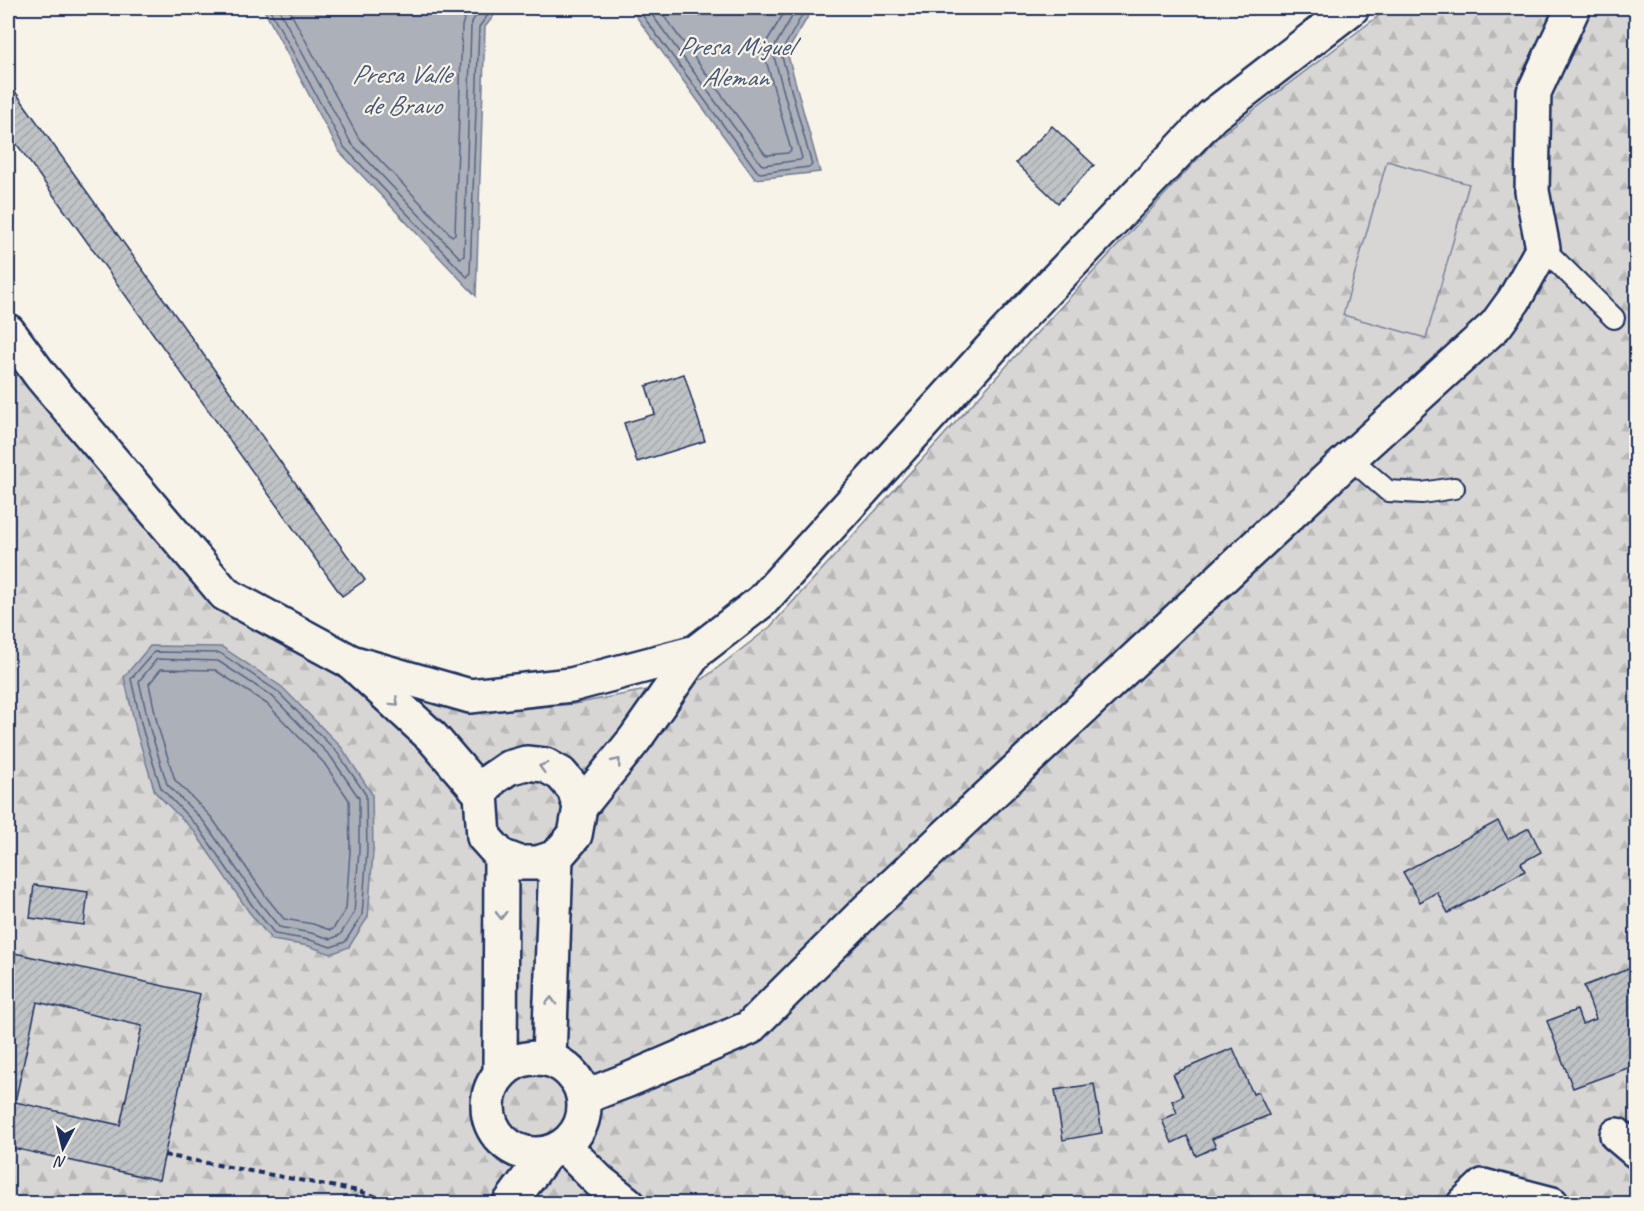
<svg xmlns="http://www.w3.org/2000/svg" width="1644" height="1211" viewBox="0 0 1644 1211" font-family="Caveat,sans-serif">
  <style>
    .forest { fill: url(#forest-firs); stroke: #798299; stroke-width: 1.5 }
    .pitch { fill: #d7d6d4; stroke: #798299; stroke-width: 1.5 }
    .water { fill: #acb0b9; stroke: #727c95; stroke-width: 1.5 }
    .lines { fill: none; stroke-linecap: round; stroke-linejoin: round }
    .shore { stroke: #556382; stroke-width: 1.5 }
    .building { fill: url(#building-hatch); stroke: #1b2f5e; stroke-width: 1.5; fill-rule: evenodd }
    .lane-casing { stroke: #1b2f5e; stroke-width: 24 }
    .street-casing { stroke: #1b2f5e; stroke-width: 38 }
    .secondary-casing { stroke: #1b2f5e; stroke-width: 38 }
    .path { stroke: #1b2f5e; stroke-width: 4; stroke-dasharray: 6 4.5; stroke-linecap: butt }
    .lane { stroke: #f7f3e8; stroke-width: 20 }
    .street { stroke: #f7f3e8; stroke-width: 33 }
    .secondary { stroke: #f7f3e8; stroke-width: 33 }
    .oneway { stroke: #8991a3 }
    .labels { text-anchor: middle; stroke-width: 4.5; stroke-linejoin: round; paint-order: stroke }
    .water-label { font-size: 27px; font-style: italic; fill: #465679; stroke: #f7f3e8 }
  </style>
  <defs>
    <pattern id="forest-firs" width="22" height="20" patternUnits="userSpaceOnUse" patternTransform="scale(1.5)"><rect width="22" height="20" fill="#d7d6d4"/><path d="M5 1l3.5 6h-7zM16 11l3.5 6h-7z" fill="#b8b8b8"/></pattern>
    <pattern id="building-hatch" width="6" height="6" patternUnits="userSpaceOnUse" patternTransform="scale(1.5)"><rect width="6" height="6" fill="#c0c3c5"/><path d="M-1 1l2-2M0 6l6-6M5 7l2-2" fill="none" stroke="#a4a8ac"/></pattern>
  </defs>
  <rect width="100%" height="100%" fill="#f7f3e8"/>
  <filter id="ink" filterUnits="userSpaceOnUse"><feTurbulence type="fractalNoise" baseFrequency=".0167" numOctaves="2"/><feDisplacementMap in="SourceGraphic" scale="12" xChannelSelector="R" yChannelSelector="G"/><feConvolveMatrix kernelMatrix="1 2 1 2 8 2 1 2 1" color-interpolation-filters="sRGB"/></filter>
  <g filter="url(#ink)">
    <path class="forest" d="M1389 8H1636V1203H8V348L217 605 351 679 467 714 574 704 703 679 770 627 1022 349 1218 137Z"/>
    <path class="pitch" d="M1387 161 1469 184 1426 338 1343 315Z"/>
    <g class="water">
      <path d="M263 8H500L485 27 476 296 339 151Z"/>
      <path d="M630 8H813L787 52 820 172 755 179Z"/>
      <path d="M150 646 222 647 282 687 342 748 372 794 373 852 368 917 349 947 331 954 309 946 272 940 249 912 194 831 155 792 137 733 124 677Z"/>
    </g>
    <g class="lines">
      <g class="shore">
        <path d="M269 8 344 147 467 277 470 274 479 27 493 8"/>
        <path d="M278 8 351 143 460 258 464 256 471 26 473 20 483 8"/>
        <path d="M288 8 358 137 452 236 455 234 462 26 465 16 472 8"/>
        <path d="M637 8 757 171 760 173 809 167 812 165 781 53 806 8"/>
        <path d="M647 8 761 164 763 165 800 160 802 158 773 53 775 46 797 8"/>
        <path d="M658 8 765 154 767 155 788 153 791 150 764 53 767 41 787 8"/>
        <path d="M154 652 220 653 277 691 337 752 366 795 367 851 362 915 345 942 331 947 310 940 275 934 254 908 199 828 161 788 143 731 131 679Z"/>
        <path d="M157 659 218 661 273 697 331 757 359 798V851L354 913 340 935 331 939 311 933 279 927 260 903 205 823 167 784 150 729 139 681Z"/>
        <path d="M161 669 215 670 267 704 324 763 349 800 350 851 346 909 333 929 330 930 313 924 284 919 267 898 212 818 175 780 158 727 149 684Z"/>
      </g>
    </g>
    <g class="building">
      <path d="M14 90 365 580 342 596 8 132V95Z"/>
      <path d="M1052 126 1094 165 1058 203 1016 163Z"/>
      <path d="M684 374 705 441 637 462 624 423 655 414 646 386Z"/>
      <path d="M1498 821 1508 839 1529 828 1541 852 1521 863 1525 871 1448 913 1437 892 1420 902 1403 872Z"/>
      <path d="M34 885 88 892 84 925 30 918Z"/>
      <path d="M10 952 200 994 159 1180 8 1147V964ZM37 1002 142 1026 120 1125 15 1102Z"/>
      <path d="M1636 966V1065L1573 1088 1547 1021 1577 1010 1582 1024 1596 1019 1584 986Z"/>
      <path d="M1233 1048 1253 1094 1258 1092 1269 1115 1212 1139 1216 1147 1196 1156 1187 1136 1172 1143 1162 1120 1177 1113 1172 1101 1183 1096 1173 1074Z"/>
      <path d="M1094 1084 1102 1133 1063 1140 1055 1090Z"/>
    </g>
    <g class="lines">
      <g class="lane-casing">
        <g id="lane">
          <path d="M1543 248 1614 318"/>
          <path d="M1350 458 1388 491 1422 493 1454 488"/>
        </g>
      </g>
      <g class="street-casing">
        <g id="street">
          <path d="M351 662 432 737 481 794 484 837 501 856 519 863H538L556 857 575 835 580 807 574 789 561 774 545 765 526 763 508 768 492 779 481 794"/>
          <path d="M580 807 635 739 696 652"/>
          <circle cx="536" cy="1106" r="48"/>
          <path d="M549 1059 556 857"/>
          <path d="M500 1072 501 856"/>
          <path d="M584 1097 628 1080 749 1028 868 909 1350 458 1496 325 1514 300 1543 248 1532 191 1534 92 1573 8"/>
          <path d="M1617 1135 1636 1151"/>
          <path d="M564 1146 599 1181 628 1204"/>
          <path d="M509 1204 547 1153"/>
          <path d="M1464 1204 1483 1186 1552 1204"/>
        </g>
      </g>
      <g class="secondary-casing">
        <path id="secondary" d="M8 331 41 376 225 594 351 662 470 696 571 685 696 652 762 601 1007 331 1212 116 1352 8"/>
      </g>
      <path class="path" d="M164 1155 358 1191 384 1199 392 1204"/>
      <use href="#lane" class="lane"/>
      <use href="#street" class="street"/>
      <use href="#secondary" class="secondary"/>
    </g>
    <defs><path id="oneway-chevron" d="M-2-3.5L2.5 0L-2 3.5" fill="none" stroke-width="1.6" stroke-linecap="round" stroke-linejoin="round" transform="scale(1.5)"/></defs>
    <g class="oneway">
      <use href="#oneway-chevron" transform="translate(395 702) rotate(42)"/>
      <use href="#oneway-chevron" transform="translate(617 762) rotate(-51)"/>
      <use href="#oneway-chevron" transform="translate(543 767) rotate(-164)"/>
      <use href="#oneway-chevron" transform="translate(501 915) rotate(90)"/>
      <use href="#oneway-chevron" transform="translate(551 1001) rotate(-88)"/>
    </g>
  </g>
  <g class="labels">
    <g class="water-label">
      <text x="735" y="55">Presa Miguel<tspan x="735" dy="31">Aleman</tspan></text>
      <text x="401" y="83">Presa Valle<tspan x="401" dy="31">de Bravo</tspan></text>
    </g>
  </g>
  <rect width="1644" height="1211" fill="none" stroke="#f7f3e8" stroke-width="30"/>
  <rect x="15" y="15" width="1614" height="1181" fill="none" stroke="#1b2f5e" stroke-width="2" filter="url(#ink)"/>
  <g transform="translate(63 1148) rotate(187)" stroke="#f7f3e8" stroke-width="4.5" paint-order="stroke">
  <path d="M0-4.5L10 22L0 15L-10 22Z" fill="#1b2f5e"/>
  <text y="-9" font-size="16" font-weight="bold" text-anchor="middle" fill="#1b2f5e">N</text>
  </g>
</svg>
